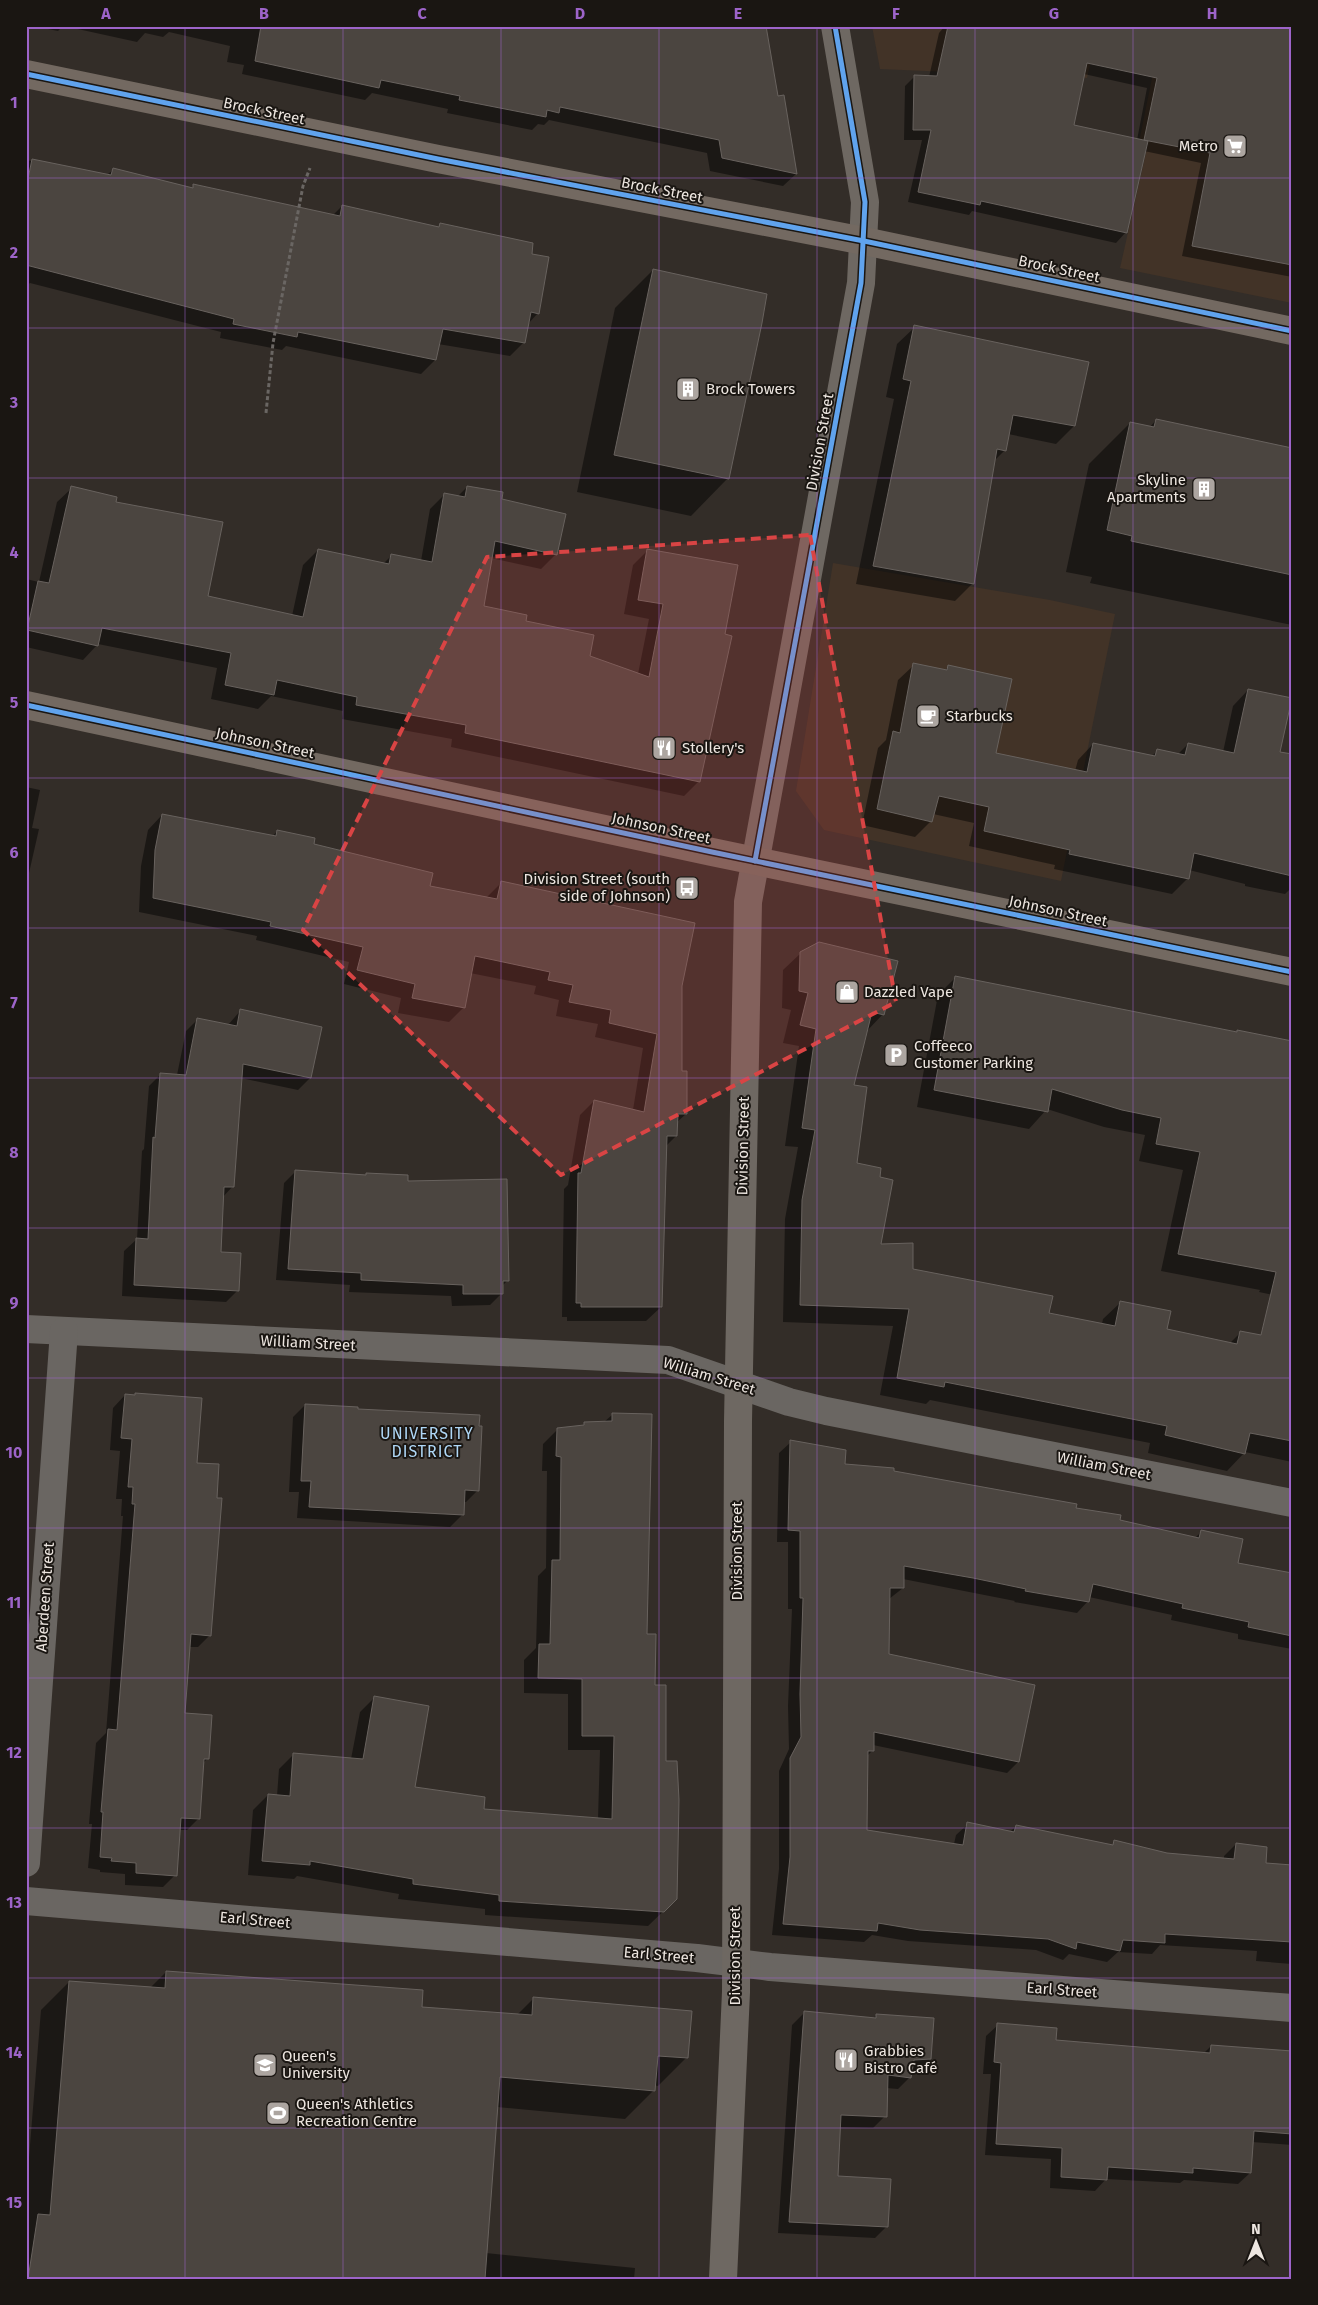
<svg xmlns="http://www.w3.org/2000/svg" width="1318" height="2305" viewBox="0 0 1318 2305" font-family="'Fira Sans',sans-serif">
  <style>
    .built { fill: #423327 }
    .shadow { fill: #0007; fill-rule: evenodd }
    .building { fill: #4b4540; stroke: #68625e }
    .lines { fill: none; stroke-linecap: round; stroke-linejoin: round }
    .path { stroke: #6a6663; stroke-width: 3; stroke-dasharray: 4 2.5; stroke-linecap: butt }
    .street { stroke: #6a6662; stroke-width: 28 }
    .secondary { stroke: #6e6862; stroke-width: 28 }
    .primary { stroke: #736961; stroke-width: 28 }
    .cycleway-casing { stroke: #1a1612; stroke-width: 8 }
    .cycleway { stroke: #60a3ed; stroke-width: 5 }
    .marked { fill: #d94444; fill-opacity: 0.2; stroke: #d94444; stroke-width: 4; stroke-dasharray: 10 6; stroke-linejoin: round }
    .grid { fill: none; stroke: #9d64c9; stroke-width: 1; stroke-opacity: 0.55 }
    .labels { text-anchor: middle; stroke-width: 4; stroke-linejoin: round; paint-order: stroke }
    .street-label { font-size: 15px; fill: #ede6e0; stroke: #1a1612 }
    .poi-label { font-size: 15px; fill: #ede6e0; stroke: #1a1612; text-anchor: start }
    .neighbourhood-label { font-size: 16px; letter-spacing: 1px; fill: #afd7f6; stroke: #1a1612 }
    .neatline { fill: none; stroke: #9d64c9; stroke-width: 2 }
    .grid-label { font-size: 16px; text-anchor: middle; font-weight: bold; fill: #9d64c9 }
  </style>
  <rect width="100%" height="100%" fill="#332d28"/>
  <g class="built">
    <path d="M872 26H1292V303L1120 268 1148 144 1139 142 1153 73 1091 61 1087 78 880 69Z"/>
    <path d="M833 563 1050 600 1115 614 1061 881 824 830 796 791Z"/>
  </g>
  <g class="shadow">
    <path d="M33 26H63L58 31Z"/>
    <path d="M64 26H640L777 98 796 174 783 186 710 171 707 153 549 120 544 125 538 124 532 130 447 113 448 109 372 93 365 100 242 74 244 65 227 62 230 46 169 32 163 37 145 33 137 42Z"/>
    <path d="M945 26H1292V277L1182 256 1201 163 1144 151 1126 232 1116 243 972 211 969 215 908 202 922 140H904L905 86 915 76 929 77 939 33ZM1084 74 1147 88 1137 140 1073 126Z"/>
    <path d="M26 160 107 175 114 169 191 189 194 186 332 216 342 206 437 228 440 225 530 255 538 313 528 324 524 342 510 356 438 344 435 360 421 374 286 346 282 350 220 338 221 332 30 283 26 286Z"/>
    <path d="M653 270 728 478 691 516 577 492 615 308Z"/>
    <path d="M915 327 1087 363 1074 426 1056 444 1008 434 1005 450 994 461 973 583 955 601 856 584 894 399 886 397 897 344Z"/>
    <path d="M1156 420 1292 449V625L1090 583 1092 577 1066 572 1089 464 1130 423 1150 427Z"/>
    <path d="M467 487 501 500 555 555 541 569 491 558 482 607 525 622 589 657 638 674 649 619 624 614 633 565 648 550 737 566 699 781 684 796 451 747 452 739 342 719 343 711 271 696 258 709 211 699 217 668 98 644 83 660 26 647V579L39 582 57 502 72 488 115 503 207 597 292 616 303 565 318 550 383 564 392 555 421 561 430 509 444 495 457 497Z"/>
    <path d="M914 665 944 671 948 667 995 754 1075 771 1078 760 1093 744 1151 757 1157 751 1177 755 1188 744 1223 752 1233 706 1248 690 1279 753 1292 756V887L1285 894 1245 886V884L1189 870 1188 878 1172 894 1054 869 1055 865 969 846 974 823 933 814 931 821 915 837 862 825 878 748 886 740 898 680Z"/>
    <path d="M26 787 40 790 32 828 39 829 29 873 26 876Z"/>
    <path d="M162 815 272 837 277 831 428 887 486 898 501 883 681 986V1073L686 1114 676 1123V1136L666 1146 661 1307 646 1321H567V1317H562L564 1189 568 1185 580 1115 594 1101 633 1110 643 1048 595 1037 598 1024 556 1016 559 1000 534 994 536 986 470 973 464 1007 449 1022 398 1013 401 998 344 984 349 962 256 940 257 936 139 912 141 866 148 830Z"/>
    <path d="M801 953 883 1014 866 1032 852 1086 855 1164 880 1246 912 1270 1048 1314 1102 1324 1103 1319 1121 1302 1166 1330 1230 1343 1241 1332 1292 1349V1462L1245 1452 1227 1471 1148 1453 1150 1443 930 1400 926 1404 880 1395 893 1326 783 1322 785 1219 798 1147 785 1146 799 1046 783 1043 791 1010 782 1008 783 970Z"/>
    <path d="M956 977 1292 1043V1299L1259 1292 1260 1290 1161 1271 1183 1170 1139 1161 1145 1135 1104 1127 1047 1109 1029 1129 917 1107 938 995Z"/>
    <path d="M241 1010 310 1078 298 1090 241 1078 233 1186 222 1198 219 1253 238 1290 226 1302 122 1296 124 1251 137 1239 142 1151 144 1149 149 1086 161 1074 177 1075 186 1031 198 1019 228 1025Z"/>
    <path d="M296 1171 364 1176 366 1175 507 1281 502 1286V1293L490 1305 452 1306 451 1296 349 1292 350 1285 276 1280 284 1183Z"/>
    <path d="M135 1394 196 1464 210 1635 198 1647H189L184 1714 208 1758 203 1763 199 1818 187 1830H179L175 1875 163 1887 125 1885V1874L100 1872V1870L88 1868 92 1824H89L96 1743 106 1733 123 1516H121L122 1499H116L120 1451 110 1450 113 1408 125 1395 133 1396Z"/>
    <path d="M305 1405 356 1410 478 1490 466 1502H463L462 1515 450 1527 297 1518 299 1492H289L293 1417Z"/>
    <path d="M612 1415 654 1686 676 1899 648 1926 485 1915V1909L398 1899 399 1894 297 1876 294 1879 248 1875 253 1810 268 1795 277 1796 279 1769 294 1754 351 1759 360 1712 374 1698 413 1788 482 1810 598 1819 600 1750H568V1694L524 1693V1660L536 1648 538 1576 546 1568 547 1471H542L543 1444 558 1429 581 1427 585 1423 604 1422Z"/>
    <path d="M791 1442 844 1466 892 1472 1075 1509 1118 1521 1195 1538 1201 1532 1237 1564 1292 1575V1649L1238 1639V1634L1171 1620 1172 1615 1089 1597 1088 1601 1077 1613 1014 1602 1015 1601 903 1579V1588L889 1599 888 1655 1018 1762 1007 1773 873 1745V1750L867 1756 866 1831 954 1844 956 1835 968 1824 1010 1832 1016 1826 1111 1846 1115 1842 1167 1854 1224 1859V1856L1236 1844 1264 1864 1292 1866V1964L1256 1961 1257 1951 1160 1945 1152 1954 1118 1952 1107 1962 1069 1954 1063 1960 1036 1950 908 1941 872 1935 864 1942 772 1935 779 1869V1771L789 1749 788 1706 792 1609H788V1542H777L779 1453Z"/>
    <path d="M166 1972 420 2008 517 2015 534 1998 687 2057 658 2086 654 2085V2090L625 2119 497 2107 486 2253 635 2268 634 2279H26V2194L41 2010 69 1982 150 1988Z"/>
    <path d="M804 2013 872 2019 877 2015 930 2058 918 2071H911L910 2077 898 2089 886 2088 885 2116 873 2128 839 2127 836 2178 887 2226 875 2238 778 2233 792 2025Z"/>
    <path d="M998 2025 1054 2041 1204 2053 1211 2046 1292 2052V2145L1252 2142 1250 2173 1238 2184 1184 2180 1180 2183 1106 2179 1095 2191 1050 2188 1051 2159 985 2155 991 2074H983L986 2036Z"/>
  </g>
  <g class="building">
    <path d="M261 26H766L778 96 784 95 797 174 722 158 719 140 560 107 559 113 547 110 546 117 459 100 460 96 381 80 379 88 255 61Z"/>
    <path d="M948 26H1292V265L1192 246 1210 153 1144 140 1157 78 1087 63 1074 125 1148 141 1127 233 981 201 980 205 918 192 931 130H913L914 75 937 76Z"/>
    <path d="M32 159 111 175 113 168 193 188V184L340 216 342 205 439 227 440 223 533 243 532 254 549 257 539 314 531 312 525 343 443 329 436 360 298 332 297 337 233 324 234 319 26 265V189Z"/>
    <path d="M653 269 767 294 762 323 729 479 614 455Z"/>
    <path d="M914 325 1089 362 1075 426 1013 415 1006 451 997 449 974 584 873 566 911 381 903 379Z"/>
    <path d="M1156 419 1292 448V575L1131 541 1132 536 1107 530 1130 422 1154 427Z"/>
    <path d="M71 486 117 497 116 502 223 522 208 596 303 617 318 549 389 564 391 554 432 562 444 493 465 497 467 486 503 492 502 499 566 514 557 555 495 541 484 606 527 615 526 621 594 635 590 656 649 677 663 604 638 600 647 549 738 565 725 634 732 636 700 782 465 733 466 725 356 705 357 697 277 680 274 695 225 685 231 653 102 628 98 646 27 630 38 581 49 583Z"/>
    <path d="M913 663 947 670 948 665 1012 679 996 753 1087 772 1093 743 1155 756 1157 749 1185 755 1188 743 1234 753 1248 689 1292 698 1280 752 1292 754V876L1194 853 1189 879 1069 854 1070 850 984 831 989 807 939 796 932 822 877 809 893 731 900 733Z"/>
    <path d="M162 814 276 836 277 830 315 838 314 844 433 873 430 886 497 899 501 881 695 923 682 986V1071H687V1114H678L677 1136H667L662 1307H581V1303H576L578 1173H581L594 1100 644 1112 657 1034 609 1023 611 1010 569 1002 573 985 548 980 550 972 475 956 465 1008 412 998 415 984 357 970 363 947 270 926 271 922 153 898 155 850Z"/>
    <path d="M819 942 898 961 884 1015 872 1012 854 1085 867 1087 857 1163 881 1168 880 1177 893 1180 881 1244 913 1243V1269L1053 1296 1049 1313 1115 1326 1120 1301 1171 1311 1167 1329 1237 1344 1240 1331 1261 1335 1276 1272 1178 1254 1200 1152 1156 1144 1161 1118 1122 1110 1052 1089 1048 1112 934 1090 955 976 1237 1032V1030L1292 1041V1441L1250 1433 1245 1454 1165 1435 1167 1426 945 1382 944 1387 897 1378 909 1309 800 1305 802 1200 815 1130 802 1128 816 1029 800 1025 808 993 799 991 800 952Z"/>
    <path d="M240 1009 322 1027 311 1078 243 1064 234 1187H224L221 1252 241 1253 239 1291 134 1285 136 1238 148 1239 153 1137 155 1138 160 1073 186 1075 197 1018 237 1026Z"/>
    <path d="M295 1170 366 1175V1173L408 1175V1181L507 1179 509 1281H503V1294H463V1285L361 1280V1273L288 1269Z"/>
    <path d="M135 1393 202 1398 197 1463 219 1464 217 1498H222L211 1636 191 1634 185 1713 212 1715 209 1759H204L200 1819 181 1818 177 1876 136 1873V1863L111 1861 112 1858 100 1857 103 1812H101L108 1729 117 1730 135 1504H132L133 1487H128L132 1439 121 1438 125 1394 135 1395Z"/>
    <path d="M305 1404 358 1407V1409L480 1415 479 1426H482L479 1491 465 1490 464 1515 309 1507 311 1481H301Z"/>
    <path d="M612 1413 652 1414 647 1634H656L655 1685H666V1761H677L679 1800 677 1899 664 1912 499 1901V1895L413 1884V1879L310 1861V1865L262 1861 268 1794 290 1796 293 1753 363 1759 374 1696 429 1706 415 1787 485 1797 484 1809 612 1819 614 1736H582V1679L538 1678 539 1644H550L552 1560H560L561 1457 556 1456 557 1428 584 1425V1422L612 1421Z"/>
    <path d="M790 1440 846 1450 845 1464 894 1468V1471L1077 1504 1076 1508 1121 1515 1120 1520 1199 1538 1201 1530 1243 1539 1238 1563 1292 1573V1636L1248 1627 1249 1622 1182 1608 1183 1604 1093 1584 1089 1602 1025 1591 1026 1589 973 1578 904 1566V1588H890L889 1654 1035 1685 1019 1762 874 1732V1751H868L867 1830 963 1845 967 1822 1014 1832 1016 1825 1113 1845 1114 1840 1167 1853 1234 1859 1236 1843 1267 1847 1266 1863 1292 1865V1942L1165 1934V1943L1123 1940 1120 1951 1077 1942 1076 1949 1048 1939 920 1930 878 1923 877 1931 783 1924 790 1857V1758L801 1737 800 1694 803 1598H800V1531L788 1530Z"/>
    <path d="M166 1971 423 1990 422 2007 532 2015 533 1997 692 2011 688 2058 658 2056 655 2091 500 2077 485 2279H28L38 2214 50 2215 69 1981 165 1988Z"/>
    <path d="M804 2011 876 2018V2014L934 2018 931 2059 914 2060 911 2078 888 2075 887 2117 841 2115 838 2176 891 2179 888 2227 789 2222Z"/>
    <path d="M997 2023 1057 2028 1056 2040 1210 2053 1211 2045 1292 2051V2134L1254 2131 1251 2173 1193 2168V2173L1108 2167 1107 2180 1061 2177 1062 2148 996 2144 1001 2063 994 2062Z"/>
  </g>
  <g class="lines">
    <path class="path" d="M266 413 273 343 303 186 310 168"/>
    <g class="street">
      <path d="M26 1329 668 1360 789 1402 826 1411 1292 1503"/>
      <path d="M26 1863 64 1331"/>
      <path d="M26 1901 697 1958 770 1967 1292 2008"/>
    </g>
    <path class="secondary" d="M723 2279 736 1992 738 1421 748 902 861 283 865 202 835 26"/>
    <g class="primary">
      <path d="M26 74 438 159 864 241 1292 331"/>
      <path d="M26 705 712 852 1292 972"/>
    </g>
    <g class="cycleway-casing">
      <g id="cycleway">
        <path d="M26 74 438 159 864 241 1292 331"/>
        <path d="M26 705 712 852 1292 972"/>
        <path d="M755 861 861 283 865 202 835 26"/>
      </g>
    </g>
    <use href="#cycleway" class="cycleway"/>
  </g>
  <path class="marked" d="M810 535 896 1002 561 1175 303 930 487 557Z"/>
  <path class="grid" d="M185 26V2279M343 26V2279M501 26V2279M659 26V2279M817 26V2279M975 26V2279M1133 26V2279M26 178H1292M26 328H1292M26 478H1292M26 628H1292M26 778H1292M26 928H1292M26 1078H1292M26 1228H1292M26 1378H1292M26 1528H1292M26 1678H1292M26 1828H1292M26 1978H1292M26 2128H1292"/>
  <defs>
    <g id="supermarket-square" transform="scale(1.25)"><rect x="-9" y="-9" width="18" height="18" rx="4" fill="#aca5a0" stroke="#1a1612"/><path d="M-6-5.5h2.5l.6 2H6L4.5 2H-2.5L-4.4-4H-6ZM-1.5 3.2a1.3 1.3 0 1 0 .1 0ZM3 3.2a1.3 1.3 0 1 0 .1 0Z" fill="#fff"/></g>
    <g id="building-square" transform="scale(1.25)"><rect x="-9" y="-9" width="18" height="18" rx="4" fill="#aca5a0" stroke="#1a1612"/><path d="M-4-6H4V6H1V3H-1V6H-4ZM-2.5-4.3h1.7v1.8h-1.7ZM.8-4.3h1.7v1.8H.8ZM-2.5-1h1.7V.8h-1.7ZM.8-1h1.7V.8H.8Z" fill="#fff"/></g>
    <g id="cafe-square" transform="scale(1.25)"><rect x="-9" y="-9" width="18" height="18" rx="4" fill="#aca5a0" stroke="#1a1612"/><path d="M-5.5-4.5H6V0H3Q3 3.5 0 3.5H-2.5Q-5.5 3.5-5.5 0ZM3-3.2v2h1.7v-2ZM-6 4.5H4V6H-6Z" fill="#fff"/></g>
    <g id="restaurant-square" transform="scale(1.25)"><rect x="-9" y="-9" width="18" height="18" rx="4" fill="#aca5a0" stroke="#1a1612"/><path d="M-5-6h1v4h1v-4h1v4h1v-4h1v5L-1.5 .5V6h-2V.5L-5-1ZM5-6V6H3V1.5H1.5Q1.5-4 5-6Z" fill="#fff"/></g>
    <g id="bus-square" transform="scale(1.25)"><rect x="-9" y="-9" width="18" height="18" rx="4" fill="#aca5a0" stroke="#1a1612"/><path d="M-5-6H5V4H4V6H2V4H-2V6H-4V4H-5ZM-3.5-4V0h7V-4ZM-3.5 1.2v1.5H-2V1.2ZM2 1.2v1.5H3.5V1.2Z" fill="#fff"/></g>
    <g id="shop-square" transform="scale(1.25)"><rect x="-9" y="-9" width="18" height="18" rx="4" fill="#aca5a0" stroke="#1a1612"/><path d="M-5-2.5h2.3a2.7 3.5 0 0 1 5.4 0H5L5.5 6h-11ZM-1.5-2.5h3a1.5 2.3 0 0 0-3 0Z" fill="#fff"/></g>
    <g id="parking-square" transform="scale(1.25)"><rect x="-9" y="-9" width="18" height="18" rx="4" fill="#aca5a0" stroke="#1a1612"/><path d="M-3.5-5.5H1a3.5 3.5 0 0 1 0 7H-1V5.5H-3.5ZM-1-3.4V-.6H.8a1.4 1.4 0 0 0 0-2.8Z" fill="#fff"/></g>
    <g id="university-square" transform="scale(1.25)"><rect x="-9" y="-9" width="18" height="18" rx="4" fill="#aca5a0" stroke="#1a1612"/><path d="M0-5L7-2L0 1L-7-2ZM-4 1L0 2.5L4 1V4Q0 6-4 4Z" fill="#fff"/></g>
    <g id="stadium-square" transform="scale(1.25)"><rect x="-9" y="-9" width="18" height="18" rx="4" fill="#aca5a0" stroke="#1a1612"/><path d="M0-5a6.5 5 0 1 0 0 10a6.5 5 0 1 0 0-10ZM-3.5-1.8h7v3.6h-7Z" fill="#fff"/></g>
  </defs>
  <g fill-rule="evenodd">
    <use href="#supermarket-square" x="1235" y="146"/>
    <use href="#building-square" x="688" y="389"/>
    <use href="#building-square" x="1204" y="489"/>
    <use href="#cafe-square" x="928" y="716"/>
    <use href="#restaurant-square" x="664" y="748"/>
    <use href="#bus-square" x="687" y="888"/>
    <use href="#shop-square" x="847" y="992"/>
    <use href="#parking-square" x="896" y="1055"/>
    <use href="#restaurant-square" x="846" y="2060"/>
    <use href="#university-square" x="265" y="2065"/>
    <use href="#stadium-square" x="278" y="2113"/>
  </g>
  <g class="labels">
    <g class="street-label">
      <text transform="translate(264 111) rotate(12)" y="5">Brock Street</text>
      <text transform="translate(662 190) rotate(11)" y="5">Brock Street</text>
      <text transform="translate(1059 269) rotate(12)" y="5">Brock Street</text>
      <text transform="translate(820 442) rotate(-80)" y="5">Division Street</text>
      <text transform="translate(265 743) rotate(12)" y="5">Johnson Street</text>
      <text transform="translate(661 828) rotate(12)" y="5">Johnson Street</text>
      <text transform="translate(1058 911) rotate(12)" y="5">Johnson Street</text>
      <text transform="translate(743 1146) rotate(-89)" y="5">Division Street</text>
      <text transform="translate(308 1343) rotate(3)" y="5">William Street</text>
      <text transform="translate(709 1376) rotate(17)" y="5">William Street</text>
      <text transform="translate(1104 1466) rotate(11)" y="5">William Street</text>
      <text transform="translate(737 1551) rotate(-90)" y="5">Division Street</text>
      <text transform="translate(45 1597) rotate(-86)" y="5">Aberdeen Street</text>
      <text transform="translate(255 1920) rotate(5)" y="5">Earl Street</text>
      <text transform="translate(659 1955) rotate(5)" y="5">Earl Street</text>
      <text transform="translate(735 1956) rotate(-90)" y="5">Division Street</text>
      <text transform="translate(1062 1990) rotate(4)" y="5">Earl Street</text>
    </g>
    <g class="poi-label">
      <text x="1218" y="151" text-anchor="end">Metro</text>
      <text x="706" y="394">Brock Towers</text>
      <text x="1186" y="485" text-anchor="end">Skyline<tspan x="1186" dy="17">Apartments</tspan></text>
      <text x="946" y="721">Starbucks</text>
      <text x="682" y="753">Stollery's</text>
      <text x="670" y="884" text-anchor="end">Division Street (south<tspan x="670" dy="17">side of Johnson)</tspan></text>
      <text x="864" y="997">Dazzled Vape</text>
      <text x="914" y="1051">Coffeeco<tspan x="914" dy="17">Customer Parking</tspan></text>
      <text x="864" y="2056">Grabbies<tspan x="864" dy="17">Bistro Café</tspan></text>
      <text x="282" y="2061">Queen's<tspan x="282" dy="17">University</tspan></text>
      <text x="296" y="2109">Queen's Athletics<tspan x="296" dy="17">Recreation Centre</tspan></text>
    </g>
    <g class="neighbourhood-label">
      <text x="427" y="1439">UNIVERSITY<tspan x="427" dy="18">DISTRICT</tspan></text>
    </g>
  </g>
  <rect width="1318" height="2305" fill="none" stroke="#1a1612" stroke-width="55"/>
  <g transform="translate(1256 2242)" stroke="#1a1612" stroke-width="4" paint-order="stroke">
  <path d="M0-4L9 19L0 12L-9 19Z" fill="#ede6e0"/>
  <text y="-8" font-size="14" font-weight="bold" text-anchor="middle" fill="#ede6e0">N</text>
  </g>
  <rect x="28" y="28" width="1262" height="2250" class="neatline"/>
  <g class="grid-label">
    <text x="106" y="19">A</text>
    <text x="264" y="19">B</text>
    <text x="422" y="19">C</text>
    <text x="580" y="19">D</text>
    <text x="738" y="19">E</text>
    <text x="896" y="19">F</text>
    <text x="1054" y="19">G</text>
    <text x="1212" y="19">H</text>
    <text x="14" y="108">1</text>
    <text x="14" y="258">2</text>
    <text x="14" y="408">3</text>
    <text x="14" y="558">4</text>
    <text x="14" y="708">5</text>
    <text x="14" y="858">6</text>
    <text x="14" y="1008">7</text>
    <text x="14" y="1158">8</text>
    <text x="14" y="1308">9</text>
    <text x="14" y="1458">10</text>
    <text x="14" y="1608">11</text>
    <text x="14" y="1758">12</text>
    <text x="14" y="1908">13</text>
    <text x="14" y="2058">14</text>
    <text x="14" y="2208">15</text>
  </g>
</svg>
